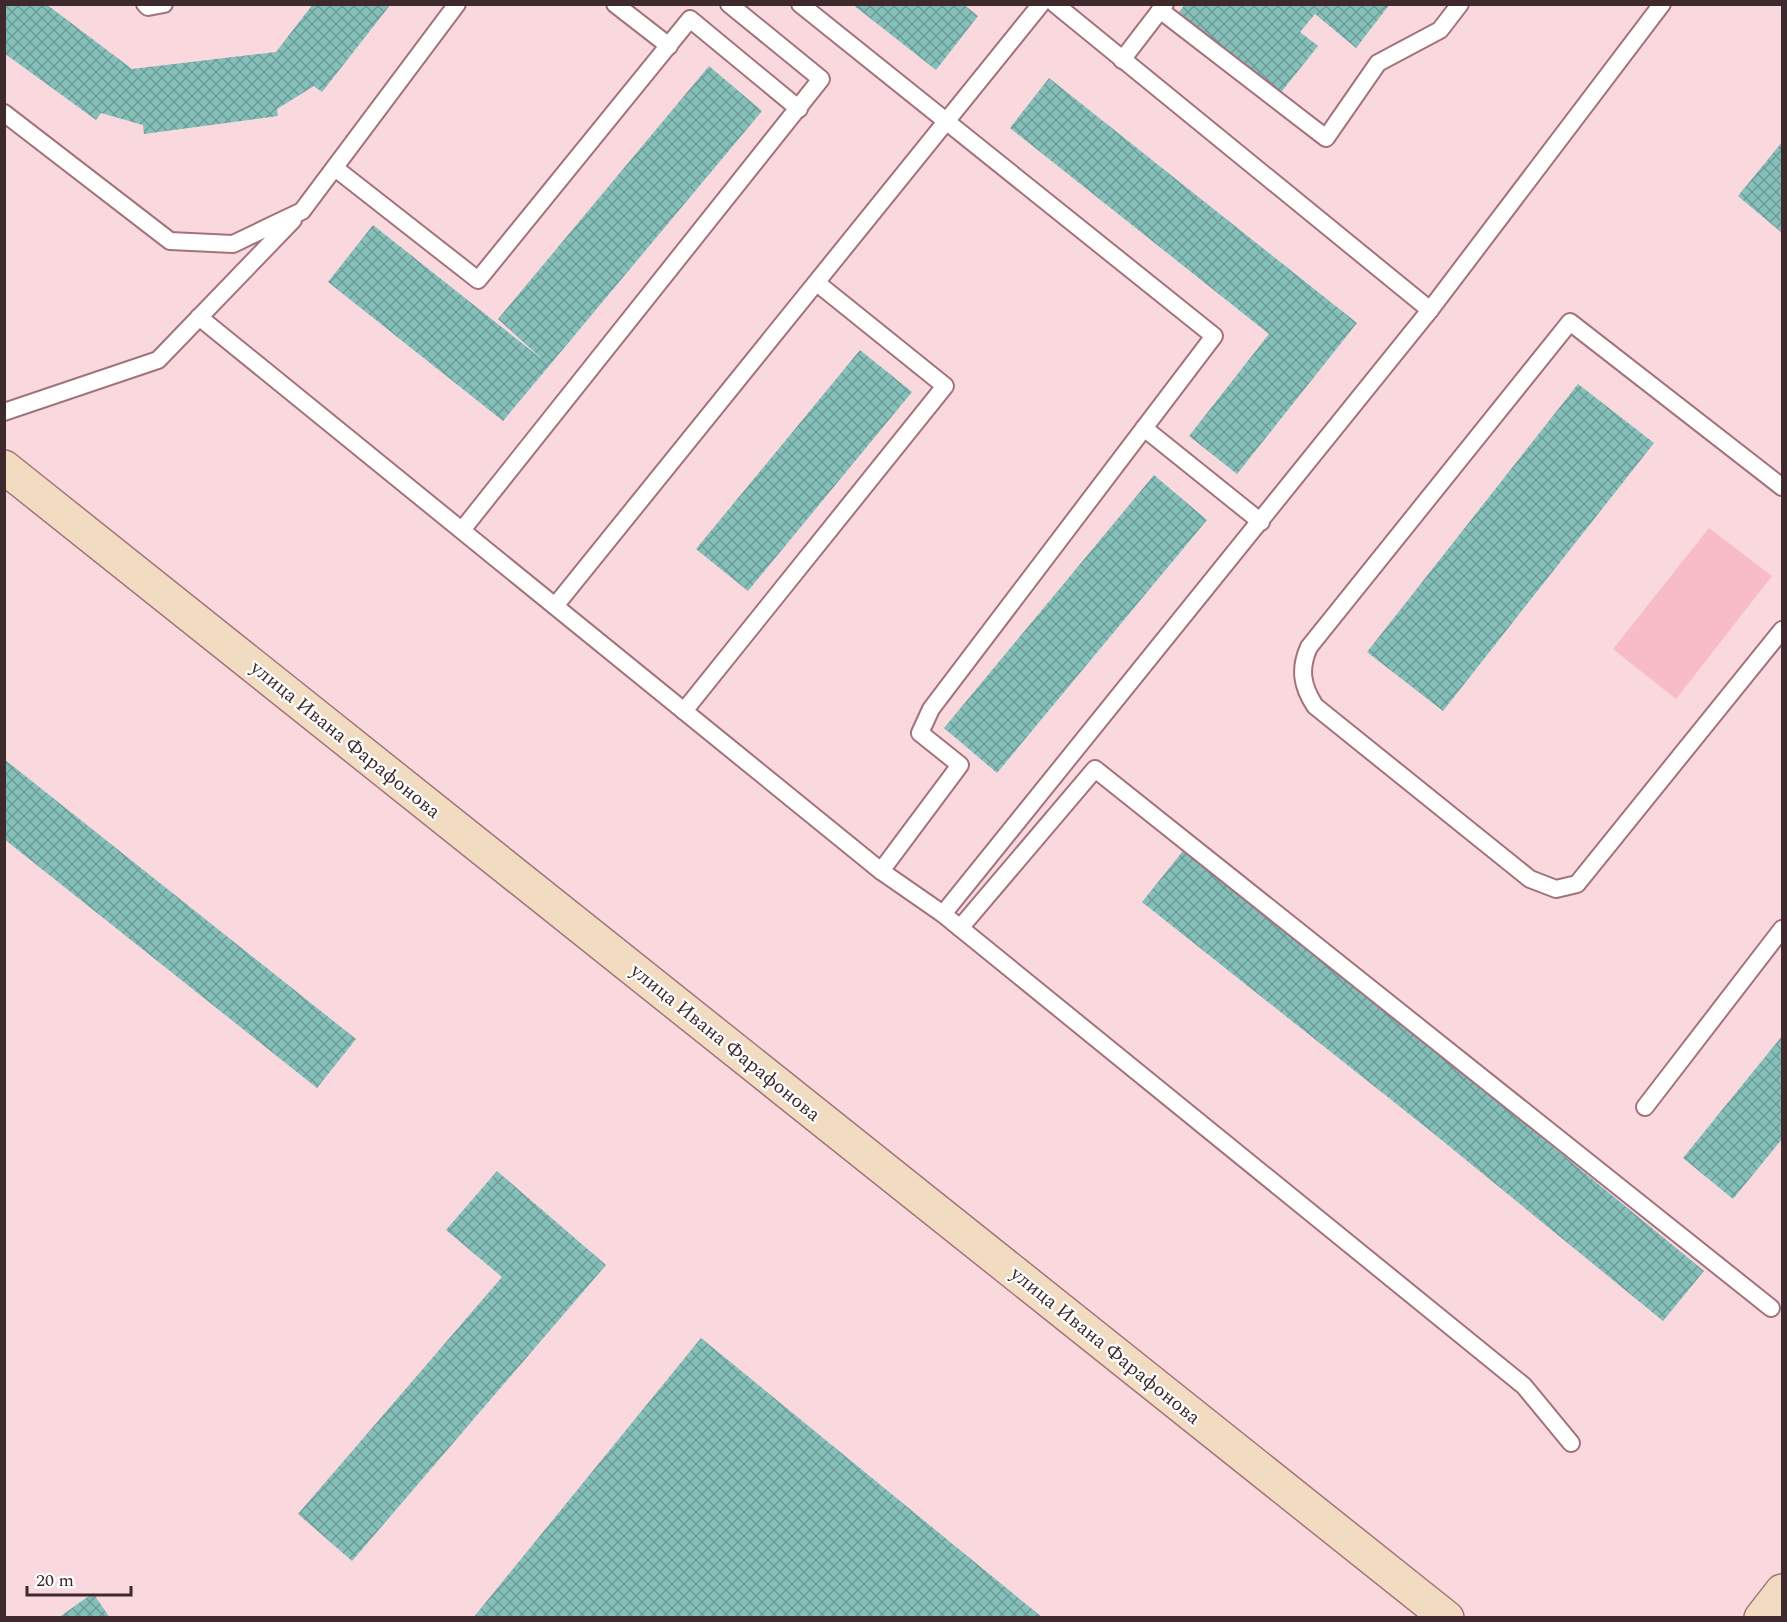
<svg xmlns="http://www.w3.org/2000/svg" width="1787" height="1622" viewBox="0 0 1787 1622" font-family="Spectral,serif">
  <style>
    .green { fill: #f8bcc6 }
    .building { fill: url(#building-cross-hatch) }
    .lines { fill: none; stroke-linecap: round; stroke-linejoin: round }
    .lane-casing { stroke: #a3737b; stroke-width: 20 }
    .secondary-casing { stroke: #a3737b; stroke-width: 36 }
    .lane { stroke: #fff; stroke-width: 16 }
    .secondary { stroke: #f1dcc2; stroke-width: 33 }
    .labels { text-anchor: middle; stroke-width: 4.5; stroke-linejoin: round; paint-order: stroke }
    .street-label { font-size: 20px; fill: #3e2a2d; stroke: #fff }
  </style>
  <defs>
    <pattern id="building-cross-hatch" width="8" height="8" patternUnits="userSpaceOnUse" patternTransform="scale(1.5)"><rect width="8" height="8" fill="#84bfb9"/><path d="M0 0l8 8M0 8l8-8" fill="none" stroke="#6d9b97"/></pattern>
  </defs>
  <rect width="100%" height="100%" fill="#f9d9de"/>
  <path class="green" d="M1709 528 1772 576 1676 699 1613 649Z"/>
  <g class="building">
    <path d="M4 4H46L132 69 276 52 313 4H391L322 92 314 86 277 109 278 116 144 134 143 125 101 113 96 120 4 53Z"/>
    <path d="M852 4H963L978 16 936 70Z"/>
    <path d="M1185 4H1390L1356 48 1315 14 1300 32 1318 46 1278 96 1177 15Z"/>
    <path d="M709 66 762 111 503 421 328 282 373 225 543 360 498 319Z"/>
    <path d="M1049 78 1357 323 1237 474 1189 436 1269 334 1010 128Z"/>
    <path d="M1782 142V233L1738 196Z"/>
    <path d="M860 350 912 392 748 591 696 549Z"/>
    <path d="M1578 384 1654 443 1443 711 1367 652Z"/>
    <path d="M1154 475 1207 520 997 773 944 728Z"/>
    <path d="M4 759 356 1039 317 1088 4 839Z"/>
    <path d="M1183 851 1474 1082 1704 1271 1663 1321 1433 1133 1142 902Z"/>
    <path d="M1782 1036V1139L1733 1199 1683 1158Z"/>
    <path d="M497 1171 606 1265 352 1561 298 1514 502 1277 446 1230Z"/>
    <path d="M701 1338 1043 1618H473Z"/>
    <path d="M93 1593 110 1618H58Z"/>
  </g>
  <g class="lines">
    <g class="lane-casing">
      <g id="lane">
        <path d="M145 4 148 7 164 4"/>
        <path d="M615 4 669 46"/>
        <path d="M800 4 1214 336 931 709 920 733 960 765 881 871"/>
        <path d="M1055 4 1430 310"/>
        <path d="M1160 10 1326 138 1378 63 1440 30 1460 4"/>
        <path d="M1122 60 1165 4"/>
        <path d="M4 113 170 241 233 244 302 211 457 4"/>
        <path d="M335 168 478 280 690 19 799 109"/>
        <path d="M199 317 881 871 943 914 1524 1386 1571 1443"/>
        <path d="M4 412 158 360 293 220"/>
        <path d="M1144 428 1261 522"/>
        <path d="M1782 487 1570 322 1309 647C1299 669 1302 686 1315 706L1530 879 1556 889 1577 884 1782 630"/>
        <path d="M462 530 821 79 729 4"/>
        <path d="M555 606 1041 4"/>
        <path d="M684 711 945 386 817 283"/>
        <path d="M943 914 1430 310 1662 4"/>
        <path d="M960 928 1095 769 1771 1308"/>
        <path d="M1645 1107 1782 929"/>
      </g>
    </g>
    <g class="secondary-casing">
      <g id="secondary">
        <path d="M4 467 1447 1618"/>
        <path d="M1761 1618 1782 1591"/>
      </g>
    </g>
    <use href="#lane" class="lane"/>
    <use href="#secondary" class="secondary"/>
  </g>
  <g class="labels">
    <g class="street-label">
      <text transform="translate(346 739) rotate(39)" y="7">улица Ивана Фарафонова</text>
      <text transform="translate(726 1042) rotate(39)" y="7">улица Ивана Фарафонова</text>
      <text transform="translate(1106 1345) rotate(39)" y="7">улица Ивана Фарафонова</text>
    </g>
  </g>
  <rect width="1787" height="1622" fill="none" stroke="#3e2a2d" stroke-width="12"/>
  <path d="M27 1586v9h104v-9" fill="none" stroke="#3e2a2d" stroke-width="3"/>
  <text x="36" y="1586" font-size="18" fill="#3e2a2d" stroke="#ffffff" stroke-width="4.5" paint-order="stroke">20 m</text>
</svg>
